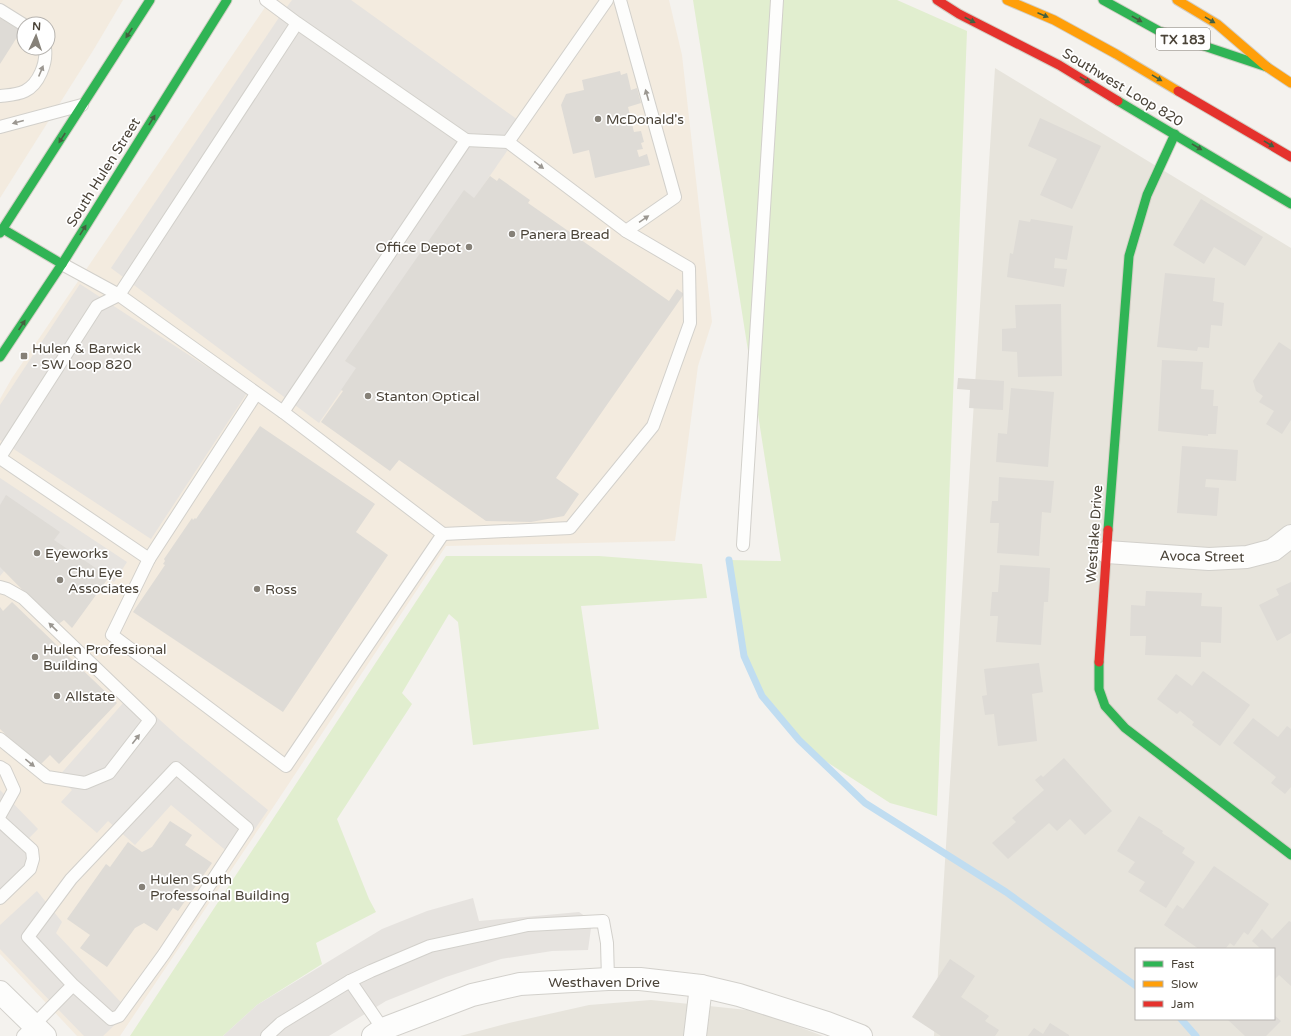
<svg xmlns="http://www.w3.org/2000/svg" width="1291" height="1036" viewBox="0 0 1291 1036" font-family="'Varela Round',sans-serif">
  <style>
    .residential { fill: #e7e4dc; fill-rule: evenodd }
    .commercial { fill: #f3ebdf; fill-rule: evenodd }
    .green { fill: #e1eecf }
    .parking { fill: #e6e3df }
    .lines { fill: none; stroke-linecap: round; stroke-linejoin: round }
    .stream { stroke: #c0ddf1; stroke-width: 7 }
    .building { fill: #dedbd6 }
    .lane-casing { stroke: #d2d0cb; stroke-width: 14 }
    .street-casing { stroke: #d2d0cb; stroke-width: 24 }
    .fast-casing { stroke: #d3cfc5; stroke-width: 11 }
    .slow-casing { stroke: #d3cfc5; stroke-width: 11 }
    .jam-casing { stroke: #d3cfc5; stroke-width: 11 }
    .lane { stroke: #fdfdfc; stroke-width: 12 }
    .street { stroke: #fdfdfc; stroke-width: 22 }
    .fast { stroke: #30b455; stroke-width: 9 }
    .slow { stroke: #ff9f0a; stroke-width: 9 }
    .jam { stroke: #e5322d; stroke-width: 9 }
    .oneway { fill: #446040 }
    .oneway2 { fill: #9b9791 }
    .poi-dot { fill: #868178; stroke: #fff; stroke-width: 1.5 }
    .labels { text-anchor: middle; stroke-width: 3.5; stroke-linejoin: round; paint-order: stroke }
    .shield { fill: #fff; stroke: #817c74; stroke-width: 1 }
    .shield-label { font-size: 13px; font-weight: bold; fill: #4b4439 }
    .street-label { font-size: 14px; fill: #4b4439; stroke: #fff }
    .poi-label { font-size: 14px; fill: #4b4439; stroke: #fff; text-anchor: start }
  </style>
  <rect width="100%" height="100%" fill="#f4f2ee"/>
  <g class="residential">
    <path d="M995 68 1291 248V1036H934ZM1136 949H1274V1019H1136Z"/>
    <path d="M651 1000 757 1011 823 1036H460L509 1023 589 1005Z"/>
  </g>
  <g class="commercial">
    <path d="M0 0H123L94 49 0 198ZM24 24H48V48H24Z"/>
    <path d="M270 0H669L682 55 712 322 698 366 675 541 446 546 274 806 120 1036H77L0 954V399L12 378Z"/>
  </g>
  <g class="green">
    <path d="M693 0H897L967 31 937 816 890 803 810 751 767 701 744 656 729 560 781 561Z"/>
    <path d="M446 556H599L702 564 707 598 581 606 599 729 473 745 458 622 449 614 402 693 412 704 337 819 369 899 376 912 316 943 322 964 257 1005 223 1036H130Z"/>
  </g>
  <g class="parking">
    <path d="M292 0H351L525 125 319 423 111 268 280 16Z"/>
    <path d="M80 284 247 393 151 539 0 440V405Z"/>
    <path d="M0 478 127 562 114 582 38 530 0 576Z"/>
    <path d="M131 694 180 738 268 810 235 858 171 805 135 845 108 821 97 833 61 802 72 790 58 777Z"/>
    <path d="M0 790 38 829 26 841 33 864 0 899Z"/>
    <path d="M37 891 62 922 56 933 129 1011 103 1036H84L0 949V925Z"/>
    <path d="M473 898 479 921 579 912 592 921 588 950 552 951 501 959 446 977 386 1001 329 1036H223L257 1005 382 929 427 911Z"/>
  </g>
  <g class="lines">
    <g class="stream">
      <path d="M729 560 744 656 762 696 799 740 865 803 1006 892 1136 986"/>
      <path d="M1181 1019 1196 1036"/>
    </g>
  </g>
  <g class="building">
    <path d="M0 18 21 31 0 64Z"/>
    <path d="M620 71 621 75 627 73 631 90 637 88 641 103 628 107 634 132 641 131 644 142 641 143 643 149 637 150 639 157 647 154 650 165 595 178 589 150 573 154 561 105 566 94 584 90 582 80Z"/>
    <path d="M1040 118 1101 146 1072 209 1040 195 1057 159 1028 146Z"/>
    <path d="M490 176 497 181 499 178 530 200 528 203 669 301 677 289 684 294 556 478 579 494 564 516 531 522 486 521 399 460 390 471 321 422 343 391 341 390 356 368 345 361 464 190 474 198Z"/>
    <path d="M1201 199 1263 237 1245 266 1214 247 1204 264 1173 245Z"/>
    <path d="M1031 219 1073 226 1067 260 1055 258 1054 268 1067 269 1064 287 1007 277 1010 253 1013 254 1019 220 1030 222Z"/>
    <path d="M1165 273 1215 278 1213 301 1224 303 1222 326 1211 325 1209 348 1198 347 1197 351 1157 347Z"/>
    <path d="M1061 304 1062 376 1018 377 1017 352 1002 351V329L1016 328 1015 305Z"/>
    <path d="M1279 342 1291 350V420L1282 434 1266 424 1274 411 1259 402 1263 396 1256 391 1253 381Z"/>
    <path d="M1162 360 1203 362 1201 389 1214 390 1213 406H1218L1216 434H1208V436L1158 431Z"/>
    <path d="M958 378 1004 381 1003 410 969 408 970 390 957 389Z"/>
    <path d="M1011 388 1054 392 1048 467 996 462 998 433 1007 434Z"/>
    <path d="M260 426 375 504 356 532 388 555 283 712 133 612 165 565 163 564 165 561 164 559 192 518 193 520 195 518 196 519Z"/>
    <path d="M1182 446 1238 450 1236 481 1206 479 1205 487 1219 488 1217 516 1177 513Z"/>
    <path d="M999 477 1054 481 1051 513 1042 512 1039 556 997 553 999 523H990L992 501H998Z"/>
    <path d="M6 495 60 532 54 540 109 577 72 628 64 620 57 625 0 567V505Z"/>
    <path d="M1000 565 1050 568 1048 602H1044L1041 645 996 642 998 616H990L992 592H998Z"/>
    <path d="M1291 582V633L1277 641 1259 605 1279 595 1276 589Z"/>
    <path d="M1146 591 1202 593 1201 606 1222 607 1221 643 1201 642V657L1145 655 1146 636H1130L1131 605 1145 606Z"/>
    <path d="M12 602 117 703 59 764 50 755 39 766 0 729V607L3 611Z"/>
    <path d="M1039 663 1043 692 1032 694 1037 741 998 746 994 714 985 715 982 696 987 695 984 669Z"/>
    <path d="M1203 671 1250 705 1220 746 1192 725 1194 722 1180 711 1177 714 1157 699 1176 674 1192 686Z"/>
    <path d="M1253 718 1278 737 1287 726 1291 729V787L1285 794 1271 783 1276 777 1233 743Z"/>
    <path d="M1064 758 1112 811 1085 835 1070 819 1057 831 1049 823 1008 859 992 843 1016 822 1012 818 1044 790 1035 780 1041 775 1043 777Z"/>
    <path d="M1139 816 1163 831 1162 833 1185 848 1182 853 1195 862 1166 908 1139 891 1145 882 1128 872 1135 862 1117 851Z"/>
    <path d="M170 821 192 835 185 845 212 863 178 911 173 908 157 931 144 923 135 928 107 967 80 948 90 935 67 919 106 864 110 867 128 842 142 852 152 847Z"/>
    <path d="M1214 866 1269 904 1248 935 1244 932 1234 946 1230 943 1225 949H1199L1164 925 1177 905 1183 909Z"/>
    <path d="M1289 921 1291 922V986L1279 975 1274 980V949H1261L1252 941 1262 929 1272 939Z"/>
    <path d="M950 959 975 976 961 997 989 1016 985 1021 999 1030 995 1036H941L912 1017Z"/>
    <path d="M1274 1015 1281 1021 1266 1036H1245L1227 1019H1274Z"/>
    <path d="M1050 1023 1069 1035V1036H1028L1034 1028 1043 1034Z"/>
  </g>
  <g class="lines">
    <g class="lane-casing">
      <g id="lane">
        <path d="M266 0 297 23 466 140 283 412 119 295 297 23"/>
        <path d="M0 10 24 25"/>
        <path d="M0 96C8 95 17 95 25 91 39 84 47 63 45 48"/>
        <path d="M0 127 82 105"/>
        <path d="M466 140 508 142 626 231 675 197 620 0"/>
        <path d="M508 142 607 0"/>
        <path d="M62 264 119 295"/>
        <path d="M0 457 97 306 119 295"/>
        <path d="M0 458 149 559 256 394"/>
        <path d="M443 534 570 528 653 426 690 323 689 268 626 231"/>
        <path d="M743 545 777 0"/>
        <path d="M149 559 112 635 286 766 443 534 283 412"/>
        <path d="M0 587 7 589 23 598 150 720 109 773 85 783 47 777 0 739"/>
        <path d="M0 767 5 770 14 790 0 815"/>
        <path d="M0 821 32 850 33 859 30 869 0 898"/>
        <path d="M383 1029 350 981 371 971 430 946 528 925 603 921 607 943 608 979"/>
        <path d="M23 1036 73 985 28 937 71 879 176 768 247 828 164 954 119 1016 111 1019 73 985"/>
        <path d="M267 1036 281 1023 350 981"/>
      </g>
    </g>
    <g class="street-casing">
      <g id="street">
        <path d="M1107 552 1209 559 1247 557 1273 550 1291 536"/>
        <path d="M0 992 45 1036"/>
        <path d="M373 1036 383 1029 472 995 520 984 608 979H640L701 986 739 995 827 1023 861 1036"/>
        <path d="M695 1036 701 986"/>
      </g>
    </g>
    <g class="fast-casing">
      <g id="fast">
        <path d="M1103 0 1159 31 1267 67"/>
        <path d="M1118 101 1291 204"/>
        <path d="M3 229 62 264"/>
        <path d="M0 233 150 0"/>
        <path d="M0 357 62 264 227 0"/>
        <path d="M1108 530 1129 256 1147 195 1175 134"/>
        <path d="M1099 662V689L1105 706 1125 728 1291 855"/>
      </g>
    </g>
    <g class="slow-casing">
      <g id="slow">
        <path d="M1007 0 1054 20 1116 54 1178 91"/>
        <path d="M1177 0 1217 24 1267 67 1291 83"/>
      </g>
    </g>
    <g class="jam-casing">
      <g id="jam">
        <path d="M937 0 959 14 1059 65 1118 101"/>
        <path d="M1178 91 1291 157"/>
        <path d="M1099 662 1108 530"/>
      </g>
    </g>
    <use href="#lane" class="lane"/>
    <use href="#street" class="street"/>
    <use href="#fast" class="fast"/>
    <use href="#slow" class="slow"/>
    <use href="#jam" class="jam"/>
  </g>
  <defs><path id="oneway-solid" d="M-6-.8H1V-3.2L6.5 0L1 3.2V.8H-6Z"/></defs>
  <g class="oneway">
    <use href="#oneway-solid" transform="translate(1043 15) rotate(23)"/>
    <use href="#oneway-solid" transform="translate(1137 19) rotate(29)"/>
    <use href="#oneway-solid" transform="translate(970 20) rotate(27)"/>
    <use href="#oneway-solid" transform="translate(1210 20) rotate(31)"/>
    <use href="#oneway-solid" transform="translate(129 33) rotate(123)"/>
    <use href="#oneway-solid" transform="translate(1157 78) rotate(31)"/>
    <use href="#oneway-solid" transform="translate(1085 80) rotate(31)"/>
    <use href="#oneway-solid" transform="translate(152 120) rotate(-58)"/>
    <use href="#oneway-solid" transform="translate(62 138) rotate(123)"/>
    <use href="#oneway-solid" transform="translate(1269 144) rotate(31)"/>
    <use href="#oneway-solid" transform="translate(1197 147) rotate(31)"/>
    <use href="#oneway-solid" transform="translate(83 230) rotate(-58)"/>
    <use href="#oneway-solid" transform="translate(22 325) rotate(-56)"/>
  </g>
  <g class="oneway2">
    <use href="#oneway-solid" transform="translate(41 71) rotate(-67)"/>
    <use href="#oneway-solid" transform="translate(647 95) rotate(-106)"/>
    <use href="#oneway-solid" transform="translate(18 122) rotate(165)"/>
    <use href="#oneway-solid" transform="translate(539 165) rotate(37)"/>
    <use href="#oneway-solid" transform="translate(644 219) rotate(-34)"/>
    <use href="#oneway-solid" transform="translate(53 627) rotate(-136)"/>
    <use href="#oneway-solid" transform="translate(136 739) rotate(-52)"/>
    <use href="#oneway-solid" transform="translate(30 763) rotate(39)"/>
  </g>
  <g class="poi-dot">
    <circle cx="598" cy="119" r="4"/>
    <circle cx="512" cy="234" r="4"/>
    <circle cx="469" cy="247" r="4"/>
    <rect x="20" y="352" width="8" height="8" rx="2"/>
    <circle cx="368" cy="396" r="4"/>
    <circle cx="37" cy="553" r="4"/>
    <circle cx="60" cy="580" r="4"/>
    <circle cx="257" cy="589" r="4"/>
    <circle cx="35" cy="657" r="4"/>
    <circle cx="57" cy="696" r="4"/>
    <circle cx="142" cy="887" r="4"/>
  </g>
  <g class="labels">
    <rect class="shield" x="1156" y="28" width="54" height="22" rx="3"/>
    <g class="shield-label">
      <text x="1183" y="44">TX 183</text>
    </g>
    <g class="street-label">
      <text transform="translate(1123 87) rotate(31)" y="5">Southwest Loop 820</text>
      <text transform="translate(103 172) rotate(-58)" y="5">South Hulen Street</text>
      <text transform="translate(1094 534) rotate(-86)" y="5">Westlake Drive</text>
      <text transform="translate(1202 556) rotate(1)" y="5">Avoca Street</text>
      <text x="604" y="987">Westhaven Drive</text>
    </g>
    <g class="poi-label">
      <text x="606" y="124">McDonald's</text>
      <text x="520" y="239">Panera Bread</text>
      <text x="461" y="252" text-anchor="end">Office Depot</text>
      <text x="32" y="353">Hulen &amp; Barwick<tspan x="32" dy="16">- SW Loop 820</tspan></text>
      <text x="376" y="401">Stanton Optical</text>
      <text x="45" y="558">Eyeworks</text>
      <text x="68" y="577">Chu Eye<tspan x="68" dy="16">Associates</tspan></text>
      <text x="265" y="594">Ross</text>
      <text x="43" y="654">Hulen Professional<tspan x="43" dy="16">Building</tspan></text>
      <text x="65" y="701">Allstate</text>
      <text x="150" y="884">Hulen South<tspan x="150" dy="16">Professoinal Building</tspan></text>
    </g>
  </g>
  <rect x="1135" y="948" width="140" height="72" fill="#ffffff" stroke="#b7b4b0"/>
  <rect x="1143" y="961" width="20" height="6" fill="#30b455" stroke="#b7b4b0"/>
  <text x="1171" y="968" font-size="12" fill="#4b4439">Fast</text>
  <rect x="1143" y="981" width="20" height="6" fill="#ff9f0a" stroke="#b7b4b0"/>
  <text x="1171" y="988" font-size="12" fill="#4b4439">Slow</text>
  <rect x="1143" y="1001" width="20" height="6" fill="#e5322d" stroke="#b7b4b0"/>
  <text x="1171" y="1008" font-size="12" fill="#4b4439">Jam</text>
  <g transform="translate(36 36) rotate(3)"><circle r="19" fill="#ffffff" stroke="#b7b4b0"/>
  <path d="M0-3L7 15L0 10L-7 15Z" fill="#868178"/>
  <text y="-6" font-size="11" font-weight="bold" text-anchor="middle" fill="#4b4439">N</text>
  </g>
</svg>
